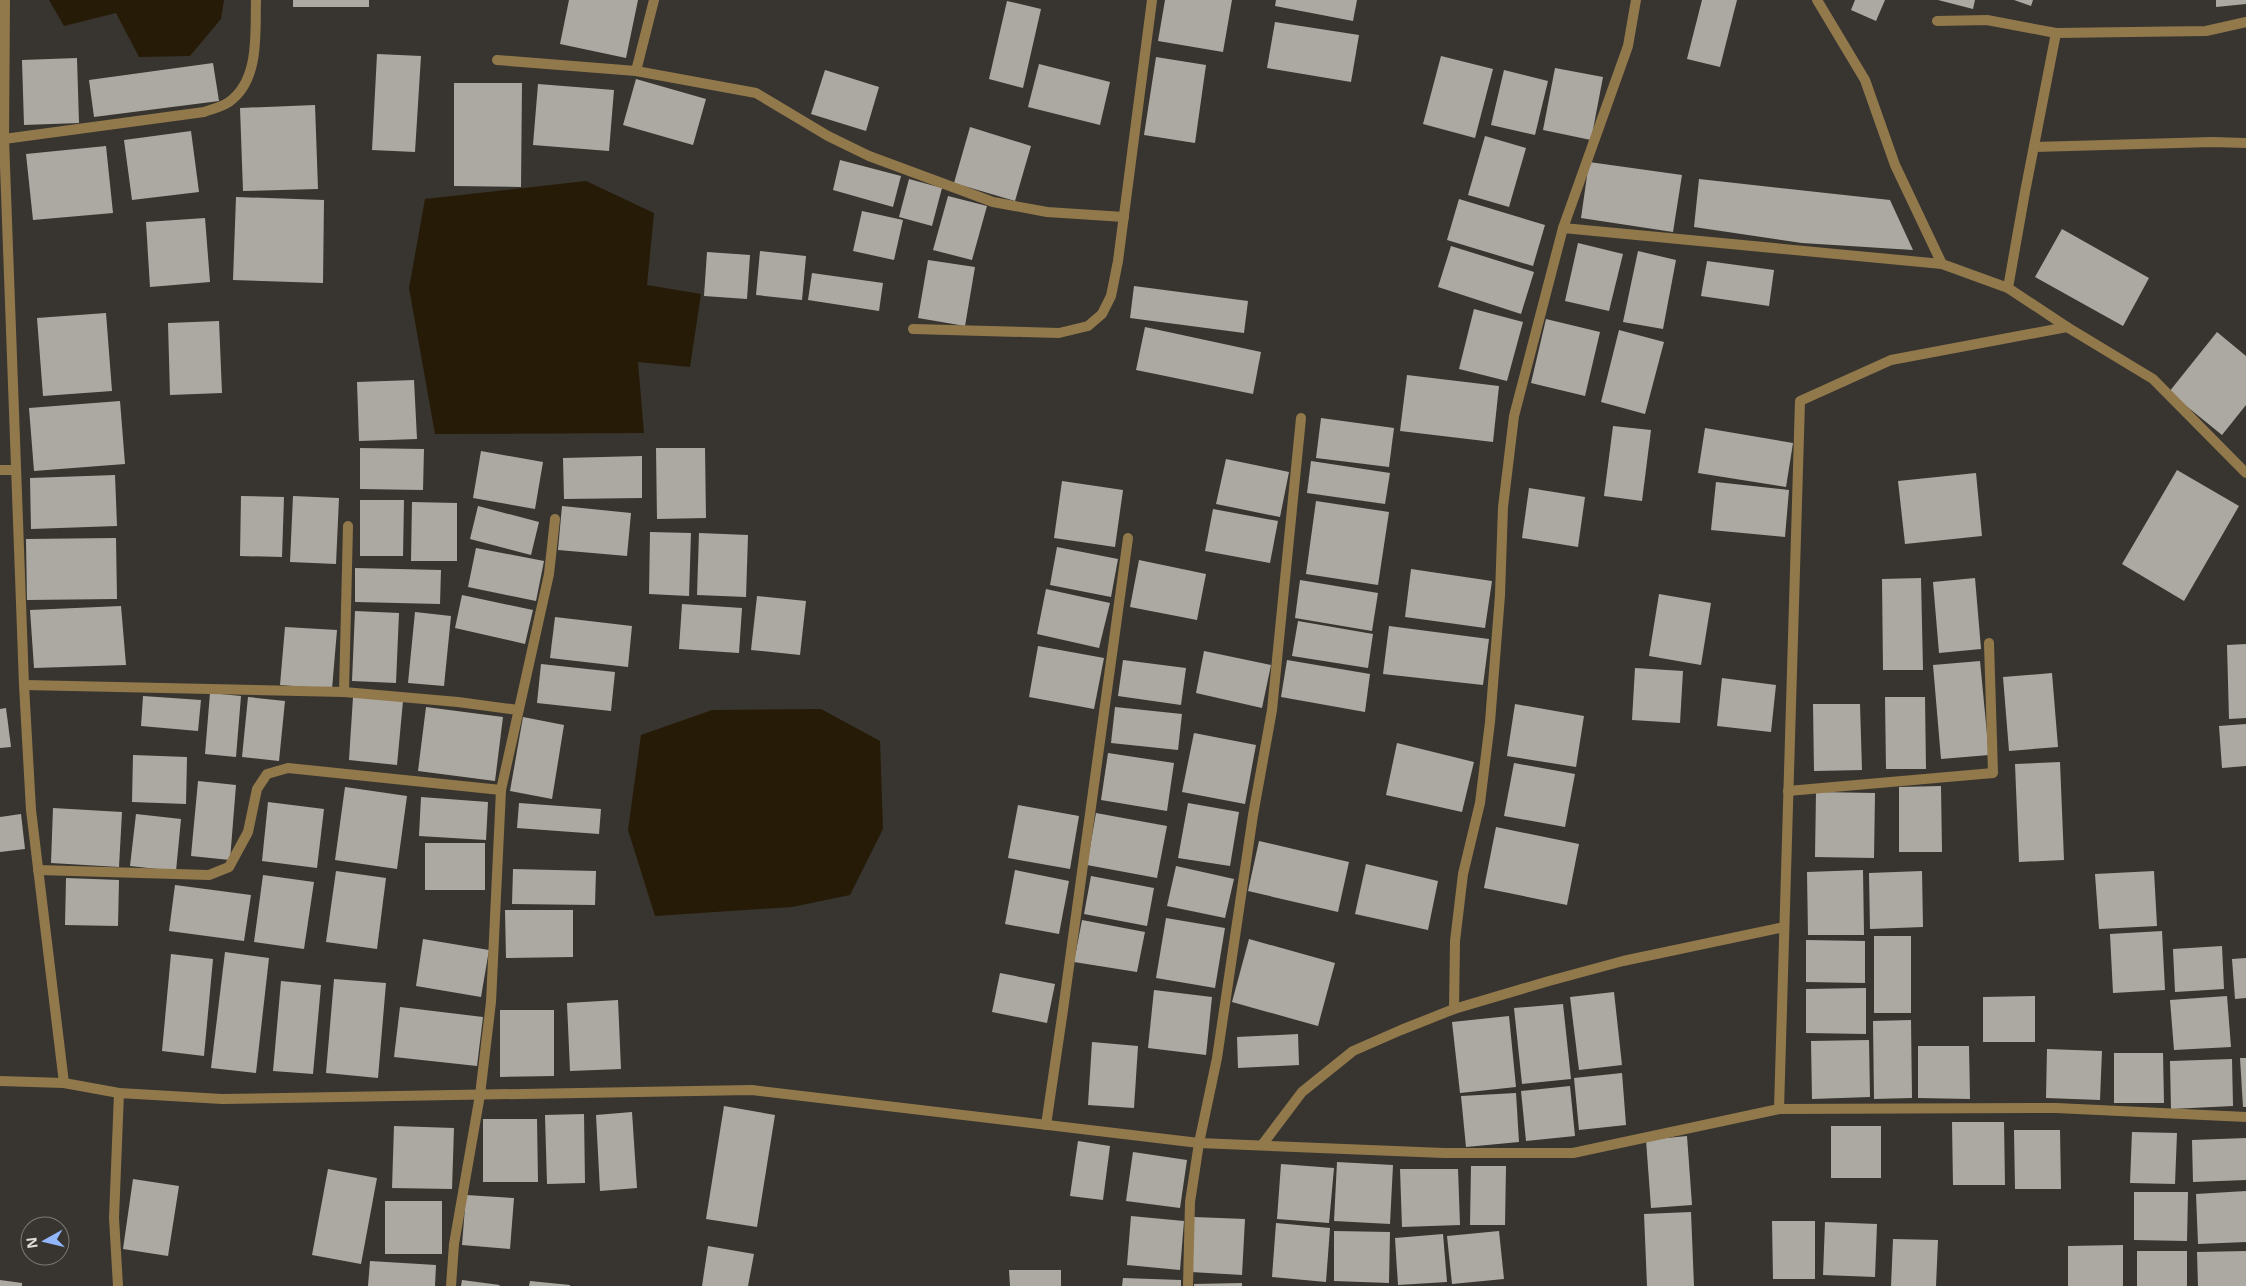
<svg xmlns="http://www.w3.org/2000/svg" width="2246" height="1286" viewBox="0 0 2246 1286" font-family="'Noto Sans',sans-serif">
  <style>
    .water { fill: #261b06 }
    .building { fill: #aca9a3 }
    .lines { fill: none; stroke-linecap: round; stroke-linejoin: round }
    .minor { stroke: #92794c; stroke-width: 10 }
  </style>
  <rect width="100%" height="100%" fill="#383530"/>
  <g class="water">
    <path d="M49 0H224L221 19 190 56 139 57 116 13 64 26Z"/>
    <path d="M586 181 654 213 647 285 701 294 690 367 638 362 644 433 435 434 409 288 425 199Z"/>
    <path d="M821 709 880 741 883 829 850 895 792 907 655 916 628 830 641 735 712 710Z"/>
  </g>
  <g class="building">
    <rect x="293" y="0" width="76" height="7"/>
    <path d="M569 0H638L626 58 560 44Z"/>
    <path d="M1165 0H1232L1223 52 1158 41Z"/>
    <path d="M1276 0H1357L1353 21 1275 6Z"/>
    <path d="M1702 0H1737L1720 67 1687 59Z"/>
    <path d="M1855 0H1885L1876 21 1851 10Z"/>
    <path d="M1938 0H1975L1973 9Z"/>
    <path d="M2014 0H2033L2031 6Z"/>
    <path d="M2216 0H2246V4L2216 7Z"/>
    <path d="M1007 1 1041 9 1023 88 989 79Z"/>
    <path d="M1275 22 1359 35 1351 82 1267 68Z"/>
    <path d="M377 54 421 56 415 152 372 150Z"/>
    <path d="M1441 56 1493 69 1475 138 1423 124Z"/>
    <path d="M1156 57 1206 65 1195 143 1144 135Z"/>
    <path d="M77 58 79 123 24 125 22 60Z"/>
    <path d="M213 63 219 101 94 117 89 80Z"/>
    <path d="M1039 64 1110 82 1100 125 1028 107Z"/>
    <path d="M1555 68 1603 77 1591 140 1543 130Z"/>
    <path d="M825 70 879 87 866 131 811 114Z"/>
    <path d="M1504 70 1548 81 1535 135 1491 125Z"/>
    <path d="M636 79 706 99 693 145 623 125Z"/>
    <path d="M454 83H522L521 187 454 186Z"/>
    <path d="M538 84 614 90 609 151 533 145Z"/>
    <path d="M315 105 318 189 243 191 240 108Z"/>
    <path d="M970 127 1031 146 1015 201 954 183Z"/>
    <path d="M191 131 199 192 132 200 124 140Z"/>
    <path d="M1485 136 1526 148 1509 207 1468 195Z"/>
    <path d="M106 146 113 213 33 220 26 154Z"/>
    <path d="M840 160 901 176 893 207 833 190Z"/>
    <path d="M1589 162 1682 175 1673 232 1581 218Z"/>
    <path d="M909 179 942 188 932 226 899 217Z"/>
    <path d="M1699 179 1890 200 1913 250 1802 243 1694 227Z"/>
    <path d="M948 196 987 206 972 260 933 250Z"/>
    <path d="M236 197 324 200 323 283 233 280Z"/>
    <path d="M1459 199 1545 225 1533 266 1447 240Z"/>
    <path d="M862 211 903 220 894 260 853 251Z"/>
    <path d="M205 218 210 282 150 287 146 222Z"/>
    <path d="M2062 229 2149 278 2123 326 2035 277Z"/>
    <path d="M1578 243 1623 254 1609 311 1565 301Z"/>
    <path d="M1451 246 1534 272 1521 314 1438 287Z"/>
    <path d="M760 251 806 256 802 300 756 295Z"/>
    <path d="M1638 251 1676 260 1663 329 1623 322Z"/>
    <path d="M707 252 750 255 747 299 704 296Z"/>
    <path d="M928 260 975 267 965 326 918 318Z"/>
    <path d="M1707 261 1774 270 1769 306 1701 296Z"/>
    <path d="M812 273 883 283 879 311 808 300Z"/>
    <path d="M1134 286 1248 301 1244 333 1130 318Z"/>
    <path d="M1474 309 1523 322 1507 381 1459 369Z"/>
    <path d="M106 313 112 391 43 396 37 318Z"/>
    <path d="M1546 319 1600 332 1585 396 1531 383Z"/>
    <path d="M219 321 222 393 170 395 168 323Z"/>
    <path d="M1145 327 1261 352 1253 394 1136 370Z"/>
    <path d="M1619 330 1664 342 1645 414 1601 402Z"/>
    <path d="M2217 332 2246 356V405L2222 435 2169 392Z"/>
    <path d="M1407 375 1499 386 1493 442 1400 431Z"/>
    <path d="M414 380 417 439 359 441 357 382Z"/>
    <path d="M120 401 125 464 34 471 29 408Z"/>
    <path d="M1321 418 1394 428 1389 467 1316 458Z"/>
    <path d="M1613 426 1651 430 1642 501 1604 496Z"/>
    <path d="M1705 428 1793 443 1786 487 1698 473Z"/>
    <path d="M360 448 424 449 423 490 360 489Z"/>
    <path d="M656 448H705L706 518 657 519Z"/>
    <path d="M481 451 543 462 535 509 473 498Z"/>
    <path d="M642 456V498L564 499 563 458Z"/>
    <path d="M1226 459 1289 472 1280 517 1216 504Z"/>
    <path d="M1311 461 1390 473 1385 504 1307 493Z"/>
    <path d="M2177 470 2239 506 2184 601 2122 564Z"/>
    <path d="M1976 473 1982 536 1905 544 1898 481Z"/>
    <path d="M115 475 117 526 31 529 30 478Z"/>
    <path d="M1062 481 1123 490 1115 547 1054 538Z"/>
    <path d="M1716 482 1789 490 1785 537 1711 530Z"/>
    <path d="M1529 488 1585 497 1578 547 1522 538Z"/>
    <path d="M241 496 284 497 282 557 240 556Z"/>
    <path d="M293 496 339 498 336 564 290 562Z"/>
    <path d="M360 500H404L403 556H360Z"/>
    <path d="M1316 501 1389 512 1378 585 1306 574Z"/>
    <path d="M412 502 457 503V561H411Z"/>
    <path d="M478 506 539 522 531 555 470 539Z"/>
    <path d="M562 506 631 513 627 556 558 550Z"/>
    <path d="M1213 509 1278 521 1270 563 1205 551Z"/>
    <path d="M650 532 691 533 689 596 649 594Z"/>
    <path d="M699 533 748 535 746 597 697 595Z"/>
    <path d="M116 538 117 599 27 600 26 539Z"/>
    <path d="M1057 547 1118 559 1111 597 1050 585Z"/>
    <path d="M476 548 544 561 536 601 468 587Z"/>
    <path d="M1139 560 1206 574 1197 620 1130 607Z"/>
    <path d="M355 568 441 570 440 604 355 602Z"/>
    <path d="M1411 569 1492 581 1485 628 1405 617Z"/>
    <path d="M1921 578 1923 670H1883L1882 579Z"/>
    <path d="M1975 578 1981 649 1939 653 1933 582Z"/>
    <path d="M1300 580 1378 593 1372 631 1295 618Z"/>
    <path d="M1046 589 1110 603 1099 648 1037 634Z"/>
    <path d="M1659 594 1711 603 1701 665 1649 656Z"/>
    <path d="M462 595 533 610 525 644 455 628Z"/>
    <path d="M757 596 806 601 800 655 751 650Z"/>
    <path d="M682 604 742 608 739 653 679 649Z"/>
    <path d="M121 606 126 665 34 668 30 610Z"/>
    <path d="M355 611 399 613 396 683 352 681Z"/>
    <path d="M415 612 451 616 444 686 408 683Z"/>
    <path d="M555 617 632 626 628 667 550 658Z"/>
    <path d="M1298 621 1373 634 1368 668 1292 656Z"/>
    <path d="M1389 626 1489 639 1483 685 1383 674Z"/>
    <path d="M285 627 337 630 332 689 280 685Z"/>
    <path d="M2246 644V718L2229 719 2227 645Z"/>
    <path d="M1038 646 1104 658 1094 709 1029 697Z"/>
    <path d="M1204 651 1271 665 1262 708 1196 693Z"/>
    <path d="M1123 660 1186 668 1181 705 1118 696Z"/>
    <path d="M1287 660 1370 674 1365 712 1281 697Z"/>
    <path d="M1980 661 1989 755 1941 759 1933 665Z"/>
    <path d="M541 664 615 672 611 711 537 703Z"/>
    <path d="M1635 668 1683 671 1680 723 1632 720Z"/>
    <path d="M2052 673 2058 747 2009 751 2003 677Z"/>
    <path d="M1722 678 1776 685 1771 732 1717 726Z"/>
    <path d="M210 693 241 696 236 757 205 754Z"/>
    <path d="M143 696 201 700 198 731 141 726Z"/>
    <path d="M248 697 285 701 279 761 242 757Z"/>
    <path d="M353 697 403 701 397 765 349 760Z"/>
    <path d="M1885 697H1925L1926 769H1886Z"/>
    <path d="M1515 704 1584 716 1576 767 1507 756Z"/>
    <path d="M1813 704H1860L1862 770 1814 771Z"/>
    <path d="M426 707 503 717 495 781 418 771Z"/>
    <path d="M1115 707 1182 714 1178 750 1111 743Z"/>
    <path d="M6 708 11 747 0 748V709Z"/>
    <path d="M523 717 564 725 552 799 510 791Z"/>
    <path d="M2246 724V766L2222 768 2219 726Z"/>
    <path d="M1194 733 1256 745 1245 804 1182 792Z"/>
    <path d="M1397 743 1474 762 1462 812 1386 795Z"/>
    <path d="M1108 753 1174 763 1167 811 1101 800Z"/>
    <path d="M133 755 187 757 186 804 132 802Z"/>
    <path d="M2060 762 2064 860 2019 862 2015 764Z"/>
    <path d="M1514 763 1575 774 1565 827 1504 816Z"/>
    <path d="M198 781 236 785 230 860 191 856Z"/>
    <path d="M1941 786 1942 852H1899V787Z"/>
    <path d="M345 787 407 796 397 869 335 860Z"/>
    <path d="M1816 792 1875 793 1874 858 1815 857Z"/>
    <path d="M421 797 488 802 486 840 419 836Z"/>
    <path d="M268 802 324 809 317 868 262 861Z"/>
    <path d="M519 803 601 809 599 834 517 828Z"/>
    <path d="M1188 803 1239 812 1230 866 1178 858Z"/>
    <path d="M1018 805 1079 816 1070 869 1008 858Z"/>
    <path d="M53 808 122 812 119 867 51 863Z"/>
    <path d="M1096 813 1167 826 1157 878 1087 865Z"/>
    <path d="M21 814 25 849 0 852V817Z"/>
    <path d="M136 814 181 819 176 871 130 866Z"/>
    <path d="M1496 827 1579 844 1567 905 1484 888Z"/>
    <path d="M1259 841 1349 862 1338 912 1248 891Z"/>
    <rect x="425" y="843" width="60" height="47"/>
    <path d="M1366 864 1438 881 1428 930 1355 914Z"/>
    <path d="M1176 866 1234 879 1225 918 1167 906Z"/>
    <path d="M513 869 596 871 595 905 512 904Z"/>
    <path d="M1015 870 1069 881 1059 934 1005 924Z"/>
    <path d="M1863 870 1864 935H1808L1807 872Z"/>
    <path d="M336 871 386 878 377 949 326 942Z"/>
    <path d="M1922 871 1923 927 1870 929 1869 873Z"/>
    <path d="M2154 871 2157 926 2099 929 2095 874Z"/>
    <path d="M263 875 314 882 304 949 254 942Z"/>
    <path d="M1091 876 1154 888 1147 926 1084 914Z"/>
    <path d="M66 878 119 880 118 926 65 925Z"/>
    <path d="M175 885 251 895 244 941 169 931Z"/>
    <path d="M505 910H573V957L506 958Z"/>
    <path d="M1166 918 1225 928 1215 988 1156 978Z"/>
    <path d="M1082 920 1145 932 1137 972 1074 962Z"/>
    <path d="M2162 931 2165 990 2113 993 2110 934Z"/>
    <rect x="1874" y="936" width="37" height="77"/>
    <path d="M423 939 489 950 481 997 416 986Z"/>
    <path d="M1249 939 1335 963 1318 1026 1232 1002Z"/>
    <path d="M1806 940 1865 941V983L1806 982Z"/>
    <path d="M2222 946 2224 989 2175 992 2173 949Z"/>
    <path d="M225 952 269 958 256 1073 211 1068Z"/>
    <path d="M171 954 213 959 204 1056 162 1051Z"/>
    <path d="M2246 958V998L2235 999 2232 959Z"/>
    <path d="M1000 973 1055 984 1047 1023 992 1012Z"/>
    <path d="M334 979 386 983 378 1078 326 1073Z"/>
    <path d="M281 981 321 985 313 1074 273 1071Z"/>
    <path d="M1866 988V1034L1806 1033V989Z"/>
    <path d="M1154 990 1212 997 1206 1055 1148 1048Z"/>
    <path d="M1614 992 1622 1065 1579 1070 1570 997Z"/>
    <path d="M2035 996V1042H1983V997Z"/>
    <path d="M2227 996 2231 1047 2174 1050 2170 1000Z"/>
    <path d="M618 1000 621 1069 570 1071 567 1003Z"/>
    <path d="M1563 1004 1571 1079 1522 1084 1514 1008Z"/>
    <path d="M400 1007 483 1017 477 1066 394 1057Z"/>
    <path d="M500 1010H554V1076L500 1077Z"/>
    <path d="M1509 1016 1516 1087 1460 1093 1452 1022Z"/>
    <path d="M1911 1020 1912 1098 1874 1099 1873 1021Z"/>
    <path d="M1298 1034 1299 1065 1238 1068 1237 1037Z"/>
    <path d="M1869 1040 1870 1097 1812 1099 1811 1041Z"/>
    <path d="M1092 1042 1138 1046 1134 1108 1088 1105Z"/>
    <path d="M1918 1046H1969L1970 1099 1918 1098Z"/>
    <path d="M2047 1049 2102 1051 2100 1100 2046 1098Z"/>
    <path d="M2114 1053H2163L2164 1103H2114Z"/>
    <path d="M2240 1058H2246V1107H2243Z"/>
    <path d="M2232 1059 2233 1106 2171 1109 2170 1061Z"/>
    <path d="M1622 1073 1626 1125 1579 1130 1574 1078Z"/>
    <path d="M1570 1086 1575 1136 1526 1141 1521 1091Z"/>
    <path d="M1516 1093 1519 1142 1466 1147 1461 1096Z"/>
    <path d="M724 1106 775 1115 757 1227 706 1219Z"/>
    <path d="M632 1112 637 1188 600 1191 596 1115Z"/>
    <path d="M584 1114 585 1183 547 1184 545 1115Z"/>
    <path d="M483 1119H537L538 1182H483Z"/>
    <path d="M1952 1122H2004L2005 1185H1953Z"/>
    <path d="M394 1126 454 1128 452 1189 392 1188Z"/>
    <rect x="1831" y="1126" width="50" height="52"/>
    <path d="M2014 1130H2060L2061 1189H2015Z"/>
    <path d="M2132 1132 2177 1133 2175 1184 2130 1183Z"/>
    <path d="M1687 1136 1692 1205 1651 1208 1646 1140Z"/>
    <path d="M2246 1138V1180L2193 1182 2192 1140Z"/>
    <path d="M1078 1141 1110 1146 1103 1200 1070 1196Z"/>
    <path d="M1133 1152 1187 1160 1180 1208 1126 1201Z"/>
    <path d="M1337 1162 1393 1165 1390 1224 1334 1221Z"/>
    <path d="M1281 1164 1334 1168 1329 1223 1277 1219Z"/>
    <path d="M1471 1166H1506L1505 1225H1470Z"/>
    <path d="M328 1169 377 1178 361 1264 312 1255Z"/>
    <path d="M1400 1169H1458L1460 1225 1402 1227Z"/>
    <path d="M133 1179 179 1186 168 1256 123 1249Z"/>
    <path d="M2246 1191V1242L2198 1244 2196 1194Z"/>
    <path d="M2134 1192H2188L2187 1241 2134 1240Z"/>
    <path d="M466 1195 514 1198 510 1249 462 1245Z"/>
    <rect x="385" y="1201" width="57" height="53"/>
    <path d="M1691 1212 1694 1286H1647L1644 1214Z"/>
    <path d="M1131 1216 1184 1221 1180 1270 1127 1265Z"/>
    <path d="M1194 1217 1245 1219 1242 1275 1191 1272Z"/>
    <path d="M1772 1221H1815V1279H1773Z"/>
    <path d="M1825 1222 1877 1224 1875 1277 1823 1275Z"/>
    <path d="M1276 1223 1330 1228 1326 1282 1272 1277Z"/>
    <path d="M1334 1231 1390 1232 1389 1283 1334 1281Z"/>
    <path d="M1499 1231 1504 1279 1452 1284 1447 1236Z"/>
    <path d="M1443 1234 1447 1282 1398 1285 1395 1238Z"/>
    <path d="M1893 1239 1938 1240 1936 1286H1891Z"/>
    <path d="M2123 1245V1286H2068V1246Z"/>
    <path d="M708 1246 754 1254 748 1286H702Z"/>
    <rect x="2137" y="1251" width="50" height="35"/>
    <path d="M2246 1251V1286H2198L2197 1252Z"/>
    <path d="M370 1261 436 1265 435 1286H368Z"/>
    <path d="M1009 1270H1061V1286H1010Z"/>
    <path d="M1123 1278 1181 1280V1286H1122Z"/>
    <path d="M0 1280 22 1283V1286H0Z"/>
    <path d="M462 1280 500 1285 499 1286H461Z"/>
    <path d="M530 1281 570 1285V1286H529Z"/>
    <path d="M1242 1283V1286H1194V1284Z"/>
  </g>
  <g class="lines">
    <g class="minor">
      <path d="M5 0 4 139 24 685 31 810 64 1083"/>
      <path d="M1817 0 1865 80 1895 165 1942 264 2008 288 2067 327"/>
      <path d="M1937 21 1987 20 2056 33 2206 31 2246 22"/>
      <path d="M497 60 636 71 654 0"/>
      <path d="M636 71 756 93 828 136 869 156 993 202 1047 212 1124 217"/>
      <path d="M4 139 204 112C212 109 222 107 229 102 260 80 255 33 256 0"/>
      <path d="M2034 147 2212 142 2246 143"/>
      <path d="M1563 228 1942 264"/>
      <path d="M2008 288 2025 192 2056 33"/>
      <path d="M913 329 1059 333 1088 326 1102 314 1111 296 1118 261 1152 0"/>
      <path d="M0 470H16"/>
      <path d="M348 526 344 692 458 702 518 710"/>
      <path d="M24 685 344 692"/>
      <path d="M1788 791 1993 773 1989 643"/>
      <path d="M38 870 209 875 229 867 248 832 257 789 267 774 288 768 501 790"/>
      <path d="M1454 1009 1455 941 1463 874 1480 803 1490 722 1500 595 1503 507 1514 416 1563 228 1628 46 1636 0"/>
      <path d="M0 1081 64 1083 119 1093 222 1099 752 1090 1199 1143 1444 1153H1573L1779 1109 1800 401 1891 360 2067 327 2153 379 2246 473"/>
      <path d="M1779 1109 2056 1108 2246 1117"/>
      <path d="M1046 1125 1063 1010 1128 538"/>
      <path d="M1262 1145 1302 1092 1353 1051 1401 1030 1454 1009 1549 981 1623 961 1784 927"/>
      <path d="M118 1286 114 1218 119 1093"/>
      <path d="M451 1286 454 1244 480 1095 491 1002 501 790 549 574 555 519"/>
      <path d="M1188 1286 1190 1202 1199 1143 1217 1058 1253 815 1272 710 1301 418"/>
    </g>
  </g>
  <g transform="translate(45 1241) rotate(262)"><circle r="24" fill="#383530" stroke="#7b7974"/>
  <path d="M0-4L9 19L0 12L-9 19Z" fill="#92b7fd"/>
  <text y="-8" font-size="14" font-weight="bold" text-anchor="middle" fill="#e0dedb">N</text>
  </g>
</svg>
